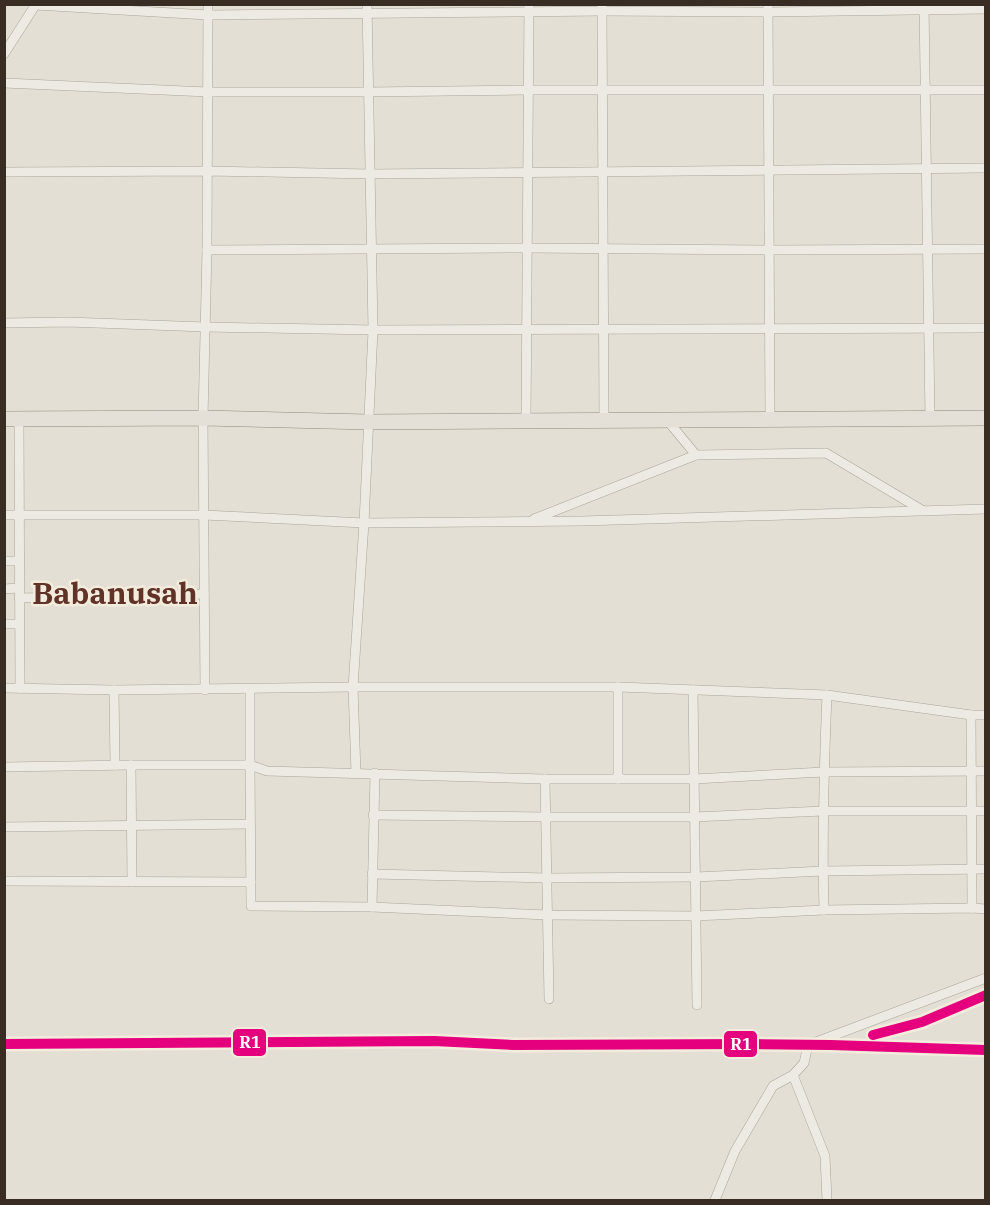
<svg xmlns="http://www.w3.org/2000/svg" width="990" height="1205" viewBox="0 0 990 1205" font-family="'IBM Plex Serif',serif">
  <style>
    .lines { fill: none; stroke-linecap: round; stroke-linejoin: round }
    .street-casing { stroke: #aaa59c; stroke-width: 10 }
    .primary-casing { stroke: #908a82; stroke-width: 16 }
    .street { stroke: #edeae3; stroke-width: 9 }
    .primary { stroke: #e4e0d7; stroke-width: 15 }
    .rail-1-casing { stroke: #f3ecdc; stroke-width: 15 }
    .rail-1 { stroke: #e5007d; stroke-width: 10 }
    .labels { text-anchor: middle; stroke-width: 5; stroke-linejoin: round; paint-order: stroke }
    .town-label { font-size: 30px; font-weight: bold; fill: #613227; stroke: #f3ecdc }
    .line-badge { stroke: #f3ecdc; stroke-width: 2 }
    .badge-label { font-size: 16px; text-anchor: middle; font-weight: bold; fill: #fff }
  </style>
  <rect width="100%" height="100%" fill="#e4dfd4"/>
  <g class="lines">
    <g class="street-casing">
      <g id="street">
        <path d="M768 4 770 420"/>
        <path d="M924 4 930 418"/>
        <path d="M35 5 208 15 602 11 768 12 986 9"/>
        <path d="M602 6 604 421"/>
        <path d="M4 54 36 4"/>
        <path d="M4 83 208 92H368L528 90H986"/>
        <path d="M4 172 208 171 370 174 986 168"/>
        <path d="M207 250 527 248 769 250 986 249"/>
        <path d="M4 323 68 322 206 327 373 330 986 328"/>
        <path d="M19 419 20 688"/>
        <path d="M667 420 696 455"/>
        <path d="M526 421 529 4"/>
        <path d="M4 515H204L364 523 582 521 986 509"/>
        <path d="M534 519 696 455 826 453 922 510"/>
        <path d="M4 561H19"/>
        <path d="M4 589 19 588"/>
        <path d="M19 598 204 594"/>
        <path d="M4 624H19"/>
        <path d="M4 688 114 690 353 687H618L827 695 971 715H986"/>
        <path d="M250 689V765L251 906 372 907 547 915 696 916 824 910 972 908 986 909"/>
        <path d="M114 690 115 765"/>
        <path d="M205 690 203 418 207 250 208 4"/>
        <path d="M693 690 697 1005"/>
        <path d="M971 715 972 908"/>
        <path d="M131 765 132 882"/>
        <path d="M4 767 131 765H250L267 771 545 779H694L824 772 986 771"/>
        <path d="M356 773 353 687 364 523 373 330 367 4"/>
        <path d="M545 779 549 999"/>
        <path d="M618 779V687"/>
        <path d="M373 815 546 817H695L823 811H986"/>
        <path d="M4 827 250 824"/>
        <path d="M372 874 547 878 696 877 823 871 986 869"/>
        <path d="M4 881 251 882"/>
        <path d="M372 907 375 773"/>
        <path d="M824 910C822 839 824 767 827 695"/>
        <path d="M793 1075 825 1156 827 1200"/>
        <path d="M715 1200 735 1151 773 1086 793 1075 804 1063 808 1045 986 978"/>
      </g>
    </g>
    <g class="primary-casing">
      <path id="primary" d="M4 419 203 418 368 422 986 418"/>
    </g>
    <use href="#street" class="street"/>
    <use href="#primary" class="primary"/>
    <g class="rail-1-casing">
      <g id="rail-1">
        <path d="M873 1035 922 1022 986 995"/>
        <path d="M4 1044 434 1041 513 1045 750 1044 831 1045 986 1050"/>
      </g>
    </g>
    <use href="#rail-1" class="rail-1"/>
  </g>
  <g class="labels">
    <g class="town-label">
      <text x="115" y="604">Babanusah</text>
    </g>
  </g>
  <g class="line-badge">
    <rect x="232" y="1028" width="35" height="29" rx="6" fill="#e5007d"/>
    <rect x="723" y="1030" width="35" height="28" rx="6" fill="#e5007d"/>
  </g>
  <g class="badge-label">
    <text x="250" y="1048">R1</text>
    <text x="741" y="1050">R1</text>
  </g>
  <rect width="990" height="1205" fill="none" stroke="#392d23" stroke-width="12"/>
</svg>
